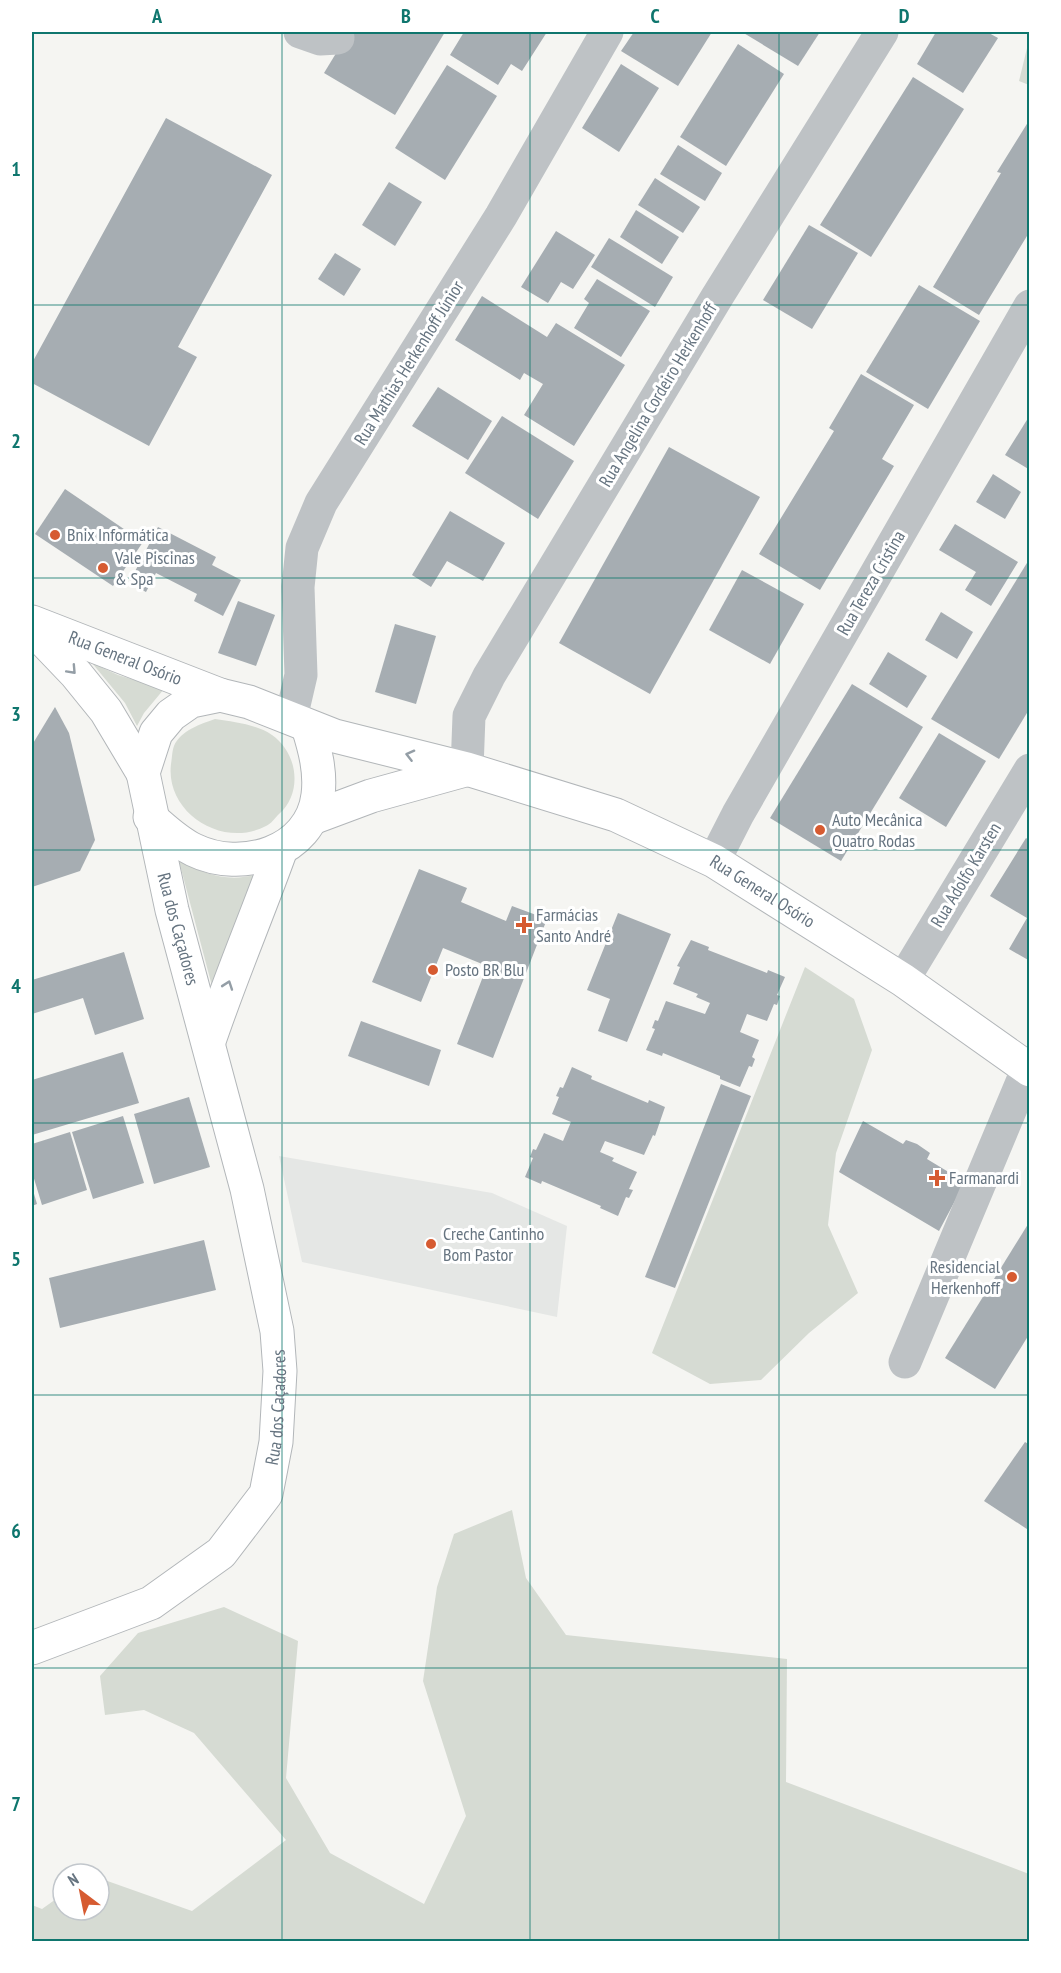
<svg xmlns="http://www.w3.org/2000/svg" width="1061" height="1973" viewBox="0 0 1061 1973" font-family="'PT Sans Narrow',sans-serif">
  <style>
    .built { fill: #e5e7e5 }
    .green { fill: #d6dbd3 }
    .building { fill: #a6adb2 }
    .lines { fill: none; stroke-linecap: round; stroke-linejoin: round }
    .major-casing { stroke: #b2b6b9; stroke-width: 35 }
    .minor { stroke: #bec2c5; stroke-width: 33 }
    .major { stroke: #fff; stroke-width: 33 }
    .oneway { stroke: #949ea6 }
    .grid { fill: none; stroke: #0f766e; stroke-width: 1.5; stroke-opacity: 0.55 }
    .poi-dot { fill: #d65b31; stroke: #fff; stroke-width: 2 }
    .labels { text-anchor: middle; stroke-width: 6; stroke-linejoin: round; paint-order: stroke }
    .street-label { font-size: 18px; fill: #667480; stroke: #fff }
    .poi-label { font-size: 18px; fill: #667480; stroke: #fff; text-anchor: start }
    .neatline { fill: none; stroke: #0f766e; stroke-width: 2 }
    .grid-label { font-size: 20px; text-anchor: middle; font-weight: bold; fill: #0f766e }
  </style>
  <rect width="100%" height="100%" fill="#f5f5f2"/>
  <path class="built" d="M279 1156 492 1193 567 1226 557 1317 302 1262Z"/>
  <g class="green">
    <path d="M1029 40V85L1019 81Z"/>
    <path d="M92 663 118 675 164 689 144 713 137 726 125 703Z"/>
    <path d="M215 719C234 722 256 724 272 735 298 753 303 793 279 814 275 818 271 824 266 826 223 849 165 813 171 764 172 759 172 751 174 746 181 730 201 724 215 719Z"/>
    <path d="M179 861C210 876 229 883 263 873L213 990Z"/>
    <path d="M805 967 854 999 872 1050 836 1153 828 1225 858 1293 809 1333 761 1380 710 1384 652 1353Z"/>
    <path d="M512 1510 526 1578 566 1635 787 1659 786 1782 1029 1874V1941H32V1905L42 1909 63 1894V1910H99V1878L192 1911 286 1840 194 1733 144 1710 105 1715 100 1676 138 1633 224 1607 298 1641 286 1778 330 1853 424 1904 466 1816 423 1681 437 1587 454 1534Z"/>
  </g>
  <g class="building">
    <path d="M349 32H445L395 115 324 73Z"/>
    <path d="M464 32H547L522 71 511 64 498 85 450 55Z"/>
    <path d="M634 32H712L678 86 621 51Z"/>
    <path d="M742 32H820L798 66Z"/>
    <path d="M936 32H987L998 38 963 93 917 64Z"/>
    <path d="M738 44 784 74 726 166 680 137Z"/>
    <path d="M621 64 659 88 619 152 582 128Z"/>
    <path d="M447 65 497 96 445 180 395 148Z"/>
    <path d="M913 77 964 109 871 257 820 225Z"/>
    <path d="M166 118 272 175 178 347 197 357 149 446 32 383V363Z"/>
    <path d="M1030 119V231L979 315 933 287 1001 173 997 172Z"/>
    <path d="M678 145 722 173 705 201 660 174Z"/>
    <path d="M655 178 700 207 683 233 638 205Z"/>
    <path d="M389 182 422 202 395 246 362 225Z"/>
    <path d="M636 210 679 237 662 264 620 237Z"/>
    <path d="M809 225 858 253 812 329 763 300Z"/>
    <path d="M556 231 595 255 573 289 561 282 548 303 521 287Z"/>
    <path d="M609 238 673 277 655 307 591 267Z"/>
    <path d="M335 253 361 269 344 296 318 279Z"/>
    <path d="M597 279 650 311 621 357 574 328 589 303 584 299Z"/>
    <path d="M919 285 980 321 928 409 866 372Z"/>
    <path d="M482 296 547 337 556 323 625 365 574 446 524 415 543 384 524 373 520 380 455 340Z"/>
    <path d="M861 374 914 405 882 459 894 466 820 590 759 554 834 431 829 428Z"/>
    <path d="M438 387 492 421 468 460 412 426Z"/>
    <path d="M1030 415V470L1005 455Z"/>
    <path d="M502 416 574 461 538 519 465 473Z"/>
    <path d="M669 447 760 497 650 694 559 643Z"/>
    <path d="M993 474 1021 492 1005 519 976 502Z"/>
    <path d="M65 489 143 542 113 586 35 534Z"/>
    <path d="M450 511 505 543 483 581 447 561 431 587 412 575Z"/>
    <path d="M955 524 1018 562 991 606 965 590 976 572 939 550Z"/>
    <path d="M158 527 216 557 212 565 241 580 223 616 194 601 197 594 156 573 146 592 129 583Z"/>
    <path d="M1030 558V708L999 759 931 719Z"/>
    <path d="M742 570 804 604 770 664 709 630Z"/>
    <path d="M238 601 275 615 256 666 218 653Z"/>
    <path d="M941 612 973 632 957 659 925 640Z"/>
    <path d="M395 624 436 636 416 704 375 692Z"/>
    <path d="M888 652 927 676 907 708 869 684Z"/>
    <path d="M852 684 923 727 841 861 770 818Z"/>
    <path d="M55 707 69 733 95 840 80 871 32 887V745Z"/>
    <path d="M939 733 986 761 946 827 899 798Z"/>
    <path d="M1026 838 1030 841V961L1009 949 1027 918 990 896Z"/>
    <path d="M419 869 467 888 461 902 506 921 512 906 547 919 493 1058 457 1044 487 966 443 948 421 1002 372 982Z"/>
    <path d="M618 913 671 934 627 1042 598 1031 610 999 587 990Z"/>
    <path d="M691 940 709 947 708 950 767 973 768 970 785 977 777 995 780 996 777 1005 774 1004 767 1021 747 1014 740 1032 759 1040 752 1057 755 1059 752 1067 749 1066 740 1087 720 1079V1076L663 1053 662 1056 646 1050 655 1029 652 1028 655 1020 658 1021 666 1001 705 1014 710 1003 696 997 698 994 673 984 680 967 677 966Z"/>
    <path d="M124 952 144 1019 95 1035 83 998 32 1014V980Z"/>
    <path d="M361 1021 441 1050 429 1086 348 1056Z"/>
    <path d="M123 1052 139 1103 32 1135V1080Z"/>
    <path d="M572 1067 592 1076 591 1079 648 1103 649 1100 665 1107 655 1136 653 1135 644 1155 605 1141 600 1152 614 1158 612 1161 637 1172 629 1189 633 1190 629 1198 626 1197 618 1216 600 1208 601 1206 542 1181 541 1184 525 1177 533 1158 530 1157 533 1149 536 1150 544 1133 563 1141 571 1122 552 1114 559 1097 556 1096 560 1087 563 1088Z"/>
    <path d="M721 1084 751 1096 675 1288 645 1277Z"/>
    <path d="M189 1097 210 1167 154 1184 134 1114Z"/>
    <path d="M123 1116 144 1183 93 1199 72 1132Z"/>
    <path d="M863 1121 903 1144 906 1140 917 1144 930 1153 927 1159 965 1182 939 1231 839 1172Z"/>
    <path d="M70 1132 87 1190 42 1205 32 1172V1144Z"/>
    <path d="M32 1187 37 1204 32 1206Z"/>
    <path d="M1030 1221V1333L995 1389 945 1358Z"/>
    <path d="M204 1240 216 1290 60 1328 49 1278Z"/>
    <path d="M1025 1442 1030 1445V1531L984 1501Z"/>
  </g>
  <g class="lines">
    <g class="major-casing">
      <g id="major">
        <path id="s1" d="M32 622 220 695"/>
        <path d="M32 628 76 674 106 711 143 773"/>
        <path d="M150 817C164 829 177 842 194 850 241 873 311 853 318 795 321 772 315 749 308 727"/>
        <path d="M312 818 371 796 465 770"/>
        <path d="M209 1041C231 976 258 913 281 849"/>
        <path id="s2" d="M32 1648 151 1603 221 1553 266 1494 276 1442 280 1371 277 1331 247 1189 172 910 143 773 156 733 171 715 191 701 220 695 249 702 335 736 467 769 616 815 714 861 903 980 1030 1070"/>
      </g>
    </g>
    <g class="minor">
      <path d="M300 32 320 39 338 38"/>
      <path d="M291 718 301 675 298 587 302 548 321 503 501 216 607 32"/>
      <path d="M467 769 469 716 489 676 717 297 882 32"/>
      <path d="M714 861 738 814 1030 306"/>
      <path d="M903 980 1030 770"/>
      <path d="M905 1362 1030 1063"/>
    </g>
    <use href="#major" class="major"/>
  </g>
  <defs><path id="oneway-chevron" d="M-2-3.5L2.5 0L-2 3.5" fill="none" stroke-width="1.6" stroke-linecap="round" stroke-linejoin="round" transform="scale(1.5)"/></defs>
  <g class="oneway">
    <use href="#oneway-chevron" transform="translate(72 670) rotate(47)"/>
    <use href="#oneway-chevron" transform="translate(410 755) rotate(-166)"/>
    <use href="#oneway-chevron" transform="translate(228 985) rotate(-71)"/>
  </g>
  <path class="grid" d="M282 32V1942M530 32V1942M779 32V1942M32 305H1030M32 578H1030M32 850H1030M32 1123H1030M32 1395H1030M32 1668H1030"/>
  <g class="poi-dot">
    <circle cx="55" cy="535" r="6"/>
    <circle cx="103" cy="568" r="6"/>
    <circle cx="820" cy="830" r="6"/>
    <path d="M521 916h6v6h6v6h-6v6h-6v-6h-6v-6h6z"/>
    <circle cx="433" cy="970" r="6"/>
    <path d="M934 1169h6v6h6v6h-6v6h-6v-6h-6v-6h6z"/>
    <circle cx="431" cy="1244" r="6"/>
    <circle cx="1012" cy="1277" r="6"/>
  </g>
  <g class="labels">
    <g class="street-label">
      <text transform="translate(409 363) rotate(-58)" y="6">Rua Mathias Herkenhoff Júnior</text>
      <text transform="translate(658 395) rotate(-59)" y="6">Rua Angelina Cordeiro Herkenhoff</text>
      <text transform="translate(871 583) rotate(-60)" y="6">Rua Tereza Cristina</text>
      <text dy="6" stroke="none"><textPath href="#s1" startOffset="100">Rua General Osório</textPath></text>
      <text transform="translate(966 875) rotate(-59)" y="6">Rua Adolfo Karsten</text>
      <text dy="6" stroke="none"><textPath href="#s2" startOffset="1725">Rua General Osório</textPath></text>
      <text transform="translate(178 929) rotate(75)" y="6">Rua dos Caçadores</text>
      <text dy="6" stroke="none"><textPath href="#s2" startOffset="375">Rua dos Caçadores</textPath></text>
    </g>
    <g class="poi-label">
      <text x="67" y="541">Bnix Informática</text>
      <text x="115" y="564">Vale Piscinas<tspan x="115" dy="21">&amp; Spa</tspan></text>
      <text x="832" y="826">Auto Mecânica<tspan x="832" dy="21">Quatro Rodas</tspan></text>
      <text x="536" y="921">Farmácias<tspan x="536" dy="21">Santo André</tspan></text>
      <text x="445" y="976">Posto BR Blu</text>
      <text x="949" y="1184">Farmanardi</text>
      <text x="443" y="1240">Creche Cantinho<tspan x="443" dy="21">Bom Pastor</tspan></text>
      <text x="1000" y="1273" text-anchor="end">Residencial<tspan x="1000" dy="21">Herkenhoff</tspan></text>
    </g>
  </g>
  <rect width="1061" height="1973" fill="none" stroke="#ffffff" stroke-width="66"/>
  <g transform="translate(81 1892) rotate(328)"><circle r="28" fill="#ffffff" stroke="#c2c7cc" stroke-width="1.5"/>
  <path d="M0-4.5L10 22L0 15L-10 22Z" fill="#d65b31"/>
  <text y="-9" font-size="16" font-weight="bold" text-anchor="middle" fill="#667480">N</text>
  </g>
  <rect x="33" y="33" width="995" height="1907" class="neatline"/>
  <g class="grid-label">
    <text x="157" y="23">A</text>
    <text x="406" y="23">B</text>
    <text x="655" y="23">C</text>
    <text x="904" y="23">D</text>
    <text x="16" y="176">1</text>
    <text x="16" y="448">2</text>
    <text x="16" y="721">3</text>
    <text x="16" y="993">4</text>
    <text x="16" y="1266">5</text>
    <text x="16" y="1538">6</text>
    <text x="16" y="1811">7</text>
  </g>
</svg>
